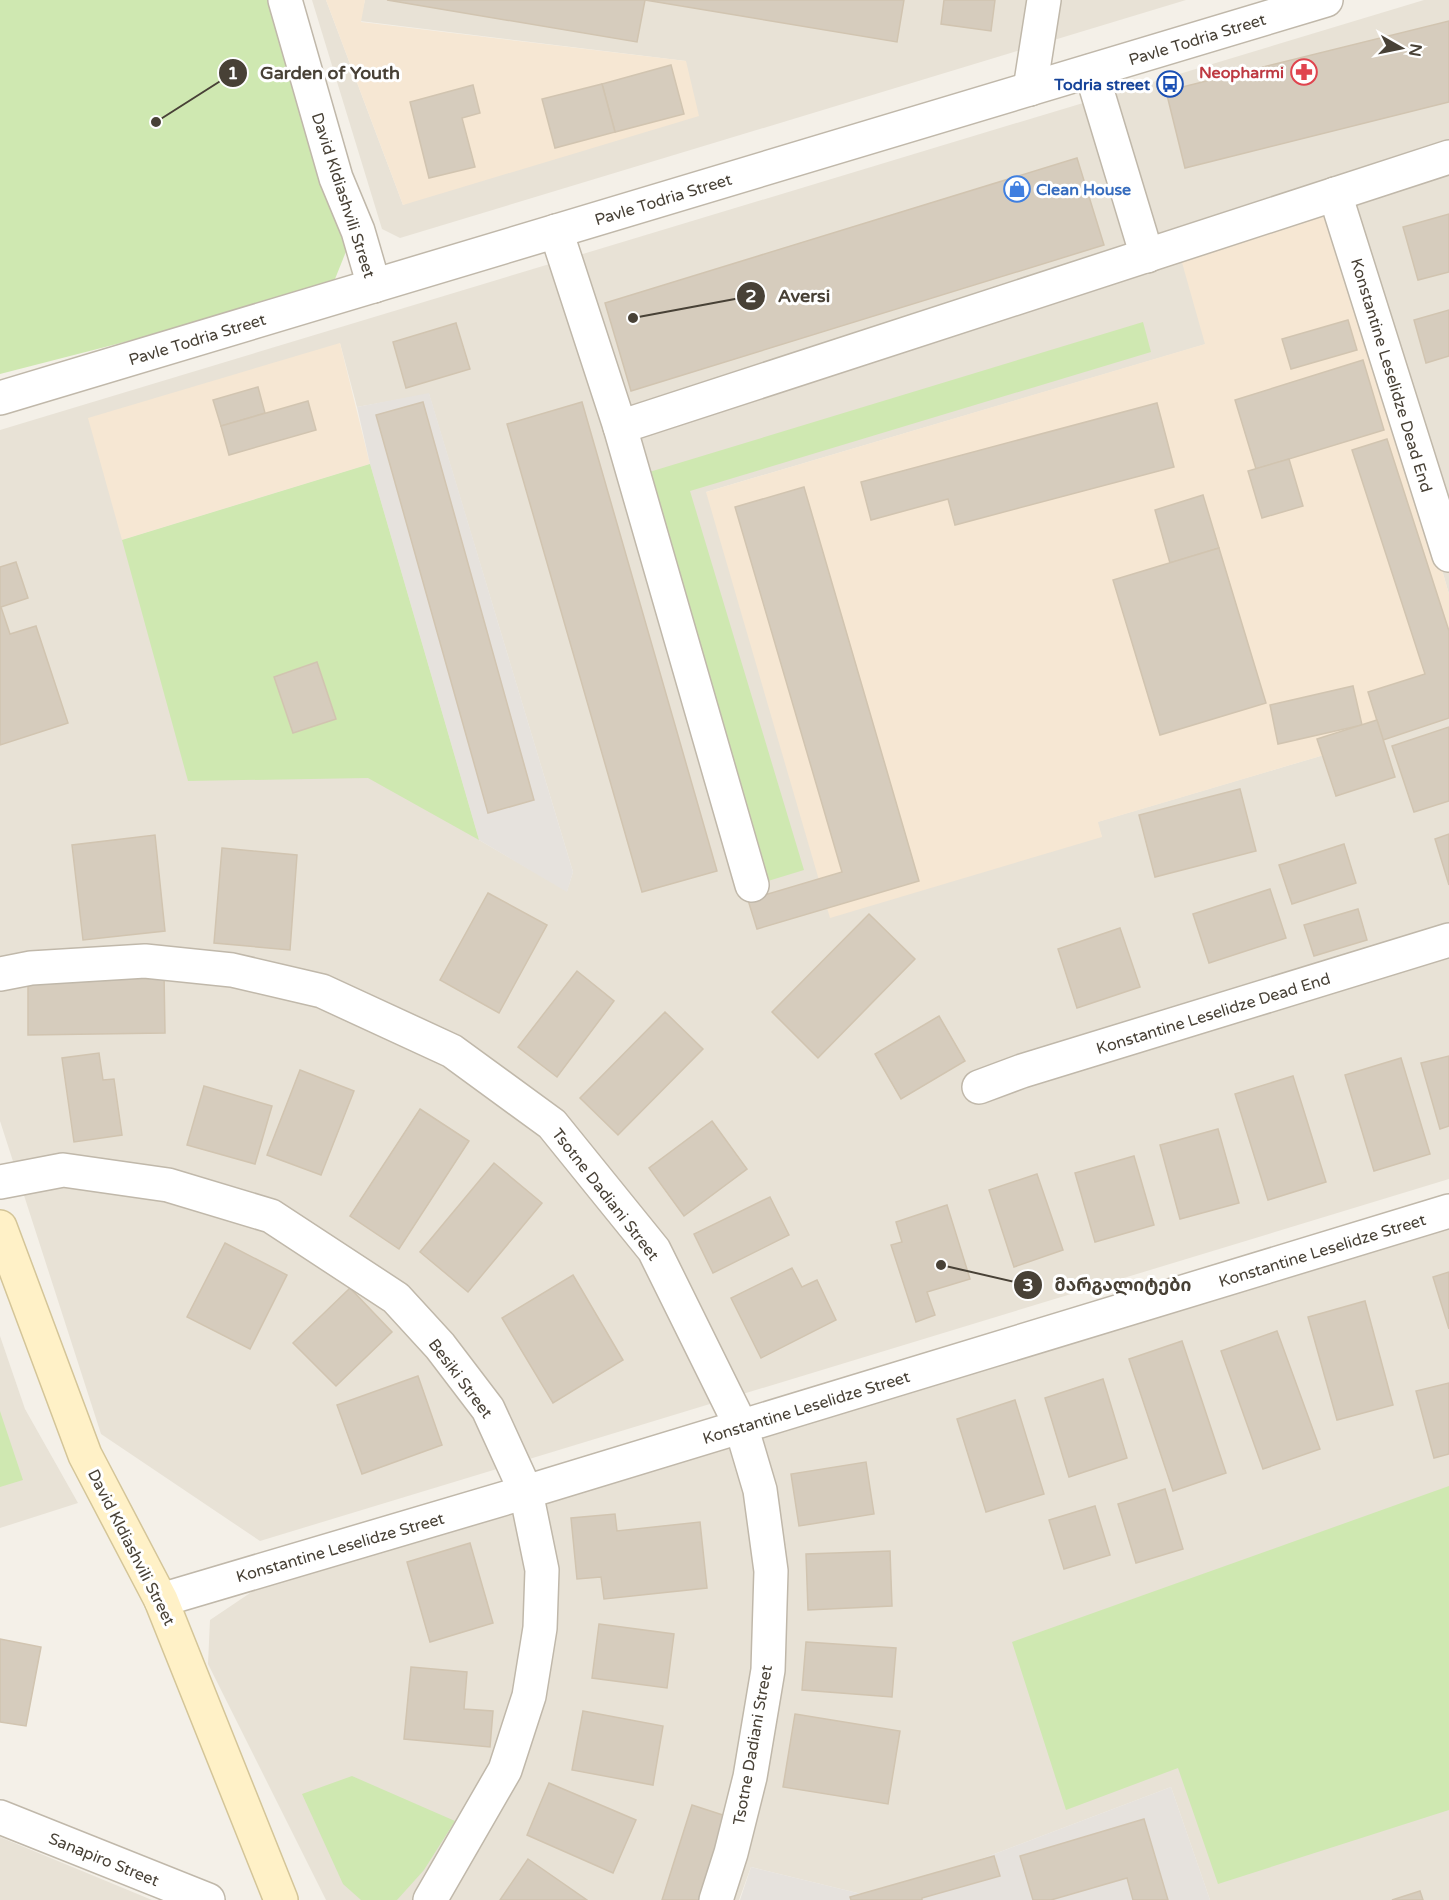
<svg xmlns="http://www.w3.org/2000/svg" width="1449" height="1900" viewBox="0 0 1449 1900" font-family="'Varela Round','Noto Sans Georgian',sans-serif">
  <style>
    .residential { fill: #e8e2d6; fill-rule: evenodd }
    .commercial { fill: #f6e7d3 }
    .industrial { fill: #e6e2dd }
    .green { fill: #cfe8b1 }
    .building { fill: #d6ccbd; stroke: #d1c4b0; stroke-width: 1.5 }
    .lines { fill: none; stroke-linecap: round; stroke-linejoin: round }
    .minor-casing { stroke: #c0b8aa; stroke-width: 36 }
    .tertiary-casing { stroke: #c0b8aa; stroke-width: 36 }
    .secondary-casing { stroke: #d4c598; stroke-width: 36 }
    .minor { stroke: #fff; stroke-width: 33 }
    .tertiary { stroke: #fff; stroke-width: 33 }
    .secondary { stroke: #fff1c7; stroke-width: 33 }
    .labels { text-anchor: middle; stroke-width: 6; stroke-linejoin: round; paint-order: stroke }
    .street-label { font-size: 16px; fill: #484136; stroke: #fff }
    .health-label { font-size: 16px; font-weight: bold; fill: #be3a42; stroke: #fff; text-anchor: end }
    .transit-label { font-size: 16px; font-weight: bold; fill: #164399; stroke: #fff; text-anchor: end }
    .shop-label { font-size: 16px; font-weight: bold; fill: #366cbe; stroke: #fff; text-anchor: start }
    .leader { fill: none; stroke: #484136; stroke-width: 2 }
    .callout-dot { fill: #484136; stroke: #fff; stroke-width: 2 }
    .mark-label { font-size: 18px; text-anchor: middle; font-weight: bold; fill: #fff }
    .callout-label { font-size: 18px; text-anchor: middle; font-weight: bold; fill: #484136; stroke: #fff; stroke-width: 6; stroke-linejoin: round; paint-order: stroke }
  </style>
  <rect width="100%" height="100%" fill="#f4f0e8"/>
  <g class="residential">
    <path d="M312 0H326L403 205 686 61 360 21 365 0H1186L400 238 382 229Z"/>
    <path d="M1424 0H1449V594L1338 212 1206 344 706 492 1102 837 1097 822 1449 718V1179L260 1541 101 1434 0 1121V430ZM340 343 357 407 429 394 573 872 567 891 479 840 370 464 122 540Z"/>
    <path d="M1449 1227V1900H1210L1171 1787 878 1898 751 1867 739 1900H326L208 1664 210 1620 262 1585Z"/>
    <path d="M0 1336 25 1409 78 1503 0 1528Z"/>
    <path d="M0 1837 152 1900H0Z"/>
  </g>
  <g class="commercial">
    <path d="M326 0H365L361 22 686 61 699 116 403 205Z"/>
    <path d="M1338 212 1449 594V718L1098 822 1102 837 830 918 706 492 1205 344 1181 259Z"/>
    <path d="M340 343 370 464 122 540 88 418Z"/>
  </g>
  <g class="industrial">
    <path d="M429 393 573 872 567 892 479 840 370 464 357 407Z"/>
    <path d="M1171 1787 1210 1900H740L751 1867 878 1898Z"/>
  </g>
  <g class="green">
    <path d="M0 0H274L349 244 331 289 0 374Z"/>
    <path d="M1143 322 1151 352 690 491 804 870 768 881 646 473Z"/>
    <path d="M370 464 479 840 368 778 188 781 122 540Z"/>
    <path d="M0 1411 23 1480 0 1487Z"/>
    <path d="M1449 1486V1810L1218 1884 1178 1768 1066 1810 1012 1642Z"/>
    <path d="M352 1776 455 1821 424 1870 397 1900H361L343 1884 302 1794Z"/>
  </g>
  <g class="building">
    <path d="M387 0H904L897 42 645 0 637 42Z"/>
    <path d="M944 0H995L991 31 941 24Z"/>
    <path d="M1449 21V102L1185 168 1166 91Z"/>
    <path d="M671 65 684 114 615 132 602 84Z"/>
    <path d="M602 84 615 132 555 148 542 99Z"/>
    <path d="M473 85 480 113 462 118 475 167 429 178 410 102Z"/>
    <path d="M1077 158 1104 245 631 391 605 303Z"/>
    <path d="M1449 214V272L1418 280 1403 227Z"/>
    <path d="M1449 310V356L1426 363 1414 320Z"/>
    <path d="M1348 320 1357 350 1291 369 1282 339Z"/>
    <path d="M456 323 470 369 406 388 393 342Z"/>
    <path d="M1363 360 1384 430 1256 469 1235 400Z"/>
    <path d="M258 387 265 413 221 426 213 400Z"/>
    <path d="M308 401 316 430 229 455 221 426Z"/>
    <path d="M423 402 534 800 488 813 376 415Z"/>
    <path d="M582 402 717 871 642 892 507 424Z"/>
    <path d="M1157 403 1174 467 955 525 948 499 871 520 861 482Z"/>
    <path d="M1387 439 1449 631V718L1383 740 1368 692 1425 674 1352 450Z"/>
    <path d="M1289 459 1303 506 1262 518 1248 471Z"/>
    <path d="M804 487 919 881 757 929 748 900 842 872 735 507Z"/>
    <path d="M1203 495 1219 548 1170 563 1155 510Z"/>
    <path d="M1219 548 1266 703 1160 735 1113 580Z"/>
    <path d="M16 562 28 598 1 607 10 634 36 626 68 723 0 745V567Z"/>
    <path d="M317 662 336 719 293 733 274 677Z"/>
    <path d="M1353 686 1362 725 1278 744 1270 705Z"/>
    <path d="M1377 720 1395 777 1336 796 1317 739Z"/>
    <path d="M1449 727V801L1414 812 1392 746Z"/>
    <path d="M1240 789 1256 851 1155 877 1139 815Z"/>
    <path d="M1449 834V885L1435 839Z"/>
    <path d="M155 835 165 931 83 940 72 845Z"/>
    <path d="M1344 844 1356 883 1292 904 1279 865Z"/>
    <path d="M222 848 297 855 290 950 214 943Z"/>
    <path d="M1270 889 1286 938 1209 963 1193 914Z"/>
    <path d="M488 893 547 925 499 1013 440 980Z"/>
    <path d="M1358 909 1367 940 1314 956 1304 925Z"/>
    <path d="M869 914 915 959 818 1058 772 1012Z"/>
    <path d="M1120 928 1140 987 1077 1008 1058 949Z"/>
    <path d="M577 971 614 1001 557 1077 518 1047Z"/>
    <path d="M164 973 165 1033 28 1035V975Z"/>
    <path d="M665 1012 703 1049 618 1135 580 1098Z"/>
    <path d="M939 1016 965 1061 901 1099 875 1054Z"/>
    <path d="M99 1053 103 1080 114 1079 122 1135 74 1142 62 1058Z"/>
    <path d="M1449 1056V1126L1440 1129 1421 1063Z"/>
    <path d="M1401 1058 1430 1154 1374 1171 1345 1075Z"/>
    <path d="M300 1070 354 1091 321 1175 267 1155Z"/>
    <path d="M1293 1076 1326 1182 1268 1200 1235 1094Z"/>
    <path d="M204 1086 272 1106 255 1164 187 1145Z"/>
    <path d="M420 1109 469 1141 399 1249 350 1216Z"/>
    <path d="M712 1121 747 1169 684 1216 649 1168Z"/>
    <path d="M1218 1129 1239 1203 1180 1219 1160 1145Z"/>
    <path d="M1134 1156 1154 1225 1095 1242 1075 1173Z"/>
    <path d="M494 1163 542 1203 468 1292 420 1252Z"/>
    <path d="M1037 1174 1063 1250 1014 1267 989 1190Z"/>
    <path d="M770 1197 789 1235 713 1273 694 1234Z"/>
    <path d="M947 1205 970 1279 927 1292 935 1315 916 1322 891 1245 902 1242 896 1222Z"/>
    <path d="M225 1243 287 1275 250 1349 187 1317Z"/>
    <path d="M792 1268 802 1287 817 1280 836 1320 761 1358 731 1298Z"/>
    <path d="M1449 1272V1329L1433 1277Z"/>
    <path d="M573 1275 623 1360 553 1403 502 1318Z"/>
    <path d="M350 1288 392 1332 336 1386 293 1343Z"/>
    <path d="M1365 1301 1393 1405 1337 1420 1308 1317Z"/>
    <path d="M1277 1331 1320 1449 1263 1469 1221 1351Z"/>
    <path d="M1182 1341 1226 1473 1173 1491 1129 1359Z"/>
    <path d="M418 1376 442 1445 362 1474 337 1405Z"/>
    <path d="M1103 1379 1127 1458 1069 1477 1045 1398Z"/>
    <path d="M1449 1383V1454L1434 1458 1416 1391Z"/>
    <path d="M1015 1400 1044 1494 986 1512 957 1419Z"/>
    <path d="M866 1462 874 1514 799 1526 791 1474Z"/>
    <path d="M1165 1489 1183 1549 1136 1563 1118 1504Z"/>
    <path d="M1095 1506 1110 1555 1064 1569 1049 1520Z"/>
    <path d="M615 1514 617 1531 700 1522 707 1588 604 1599 601 1577 577 1579 571 1518Z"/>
    <path d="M470 1543 493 1623 430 1642 407 1562Z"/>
    <path d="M890 1551 892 1606 808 1610 806 1554Z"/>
    <path d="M599 1624 674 1634 667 1688 592 1678Z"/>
    <path d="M0 1639 41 1647 26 1726 0 1722Z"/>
    <path d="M806 1642 896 1648 892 1697 802 1690Z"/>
    <path d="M411 1667 467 1672 464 1709 493 1711 490 1747 404 1739Z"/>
    <path d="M583 1711 663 1726 653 1785 572 1770Z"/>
    <path d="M795 1714 900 1731 888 1804 783 1787Z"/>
    <path d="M549 1783 636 1820 613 1873 527 1835Z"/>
    <path d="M692 1805 729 1817 702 1900H662Z"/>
    <path d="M1144 1819 1168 1900H1133L1127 1878 1051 1900H1033L1020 1856Z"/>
    <path d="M994 1856 1000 1876 922 1898V1900H851L850 1897Z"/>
    <path d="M528 1859 587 1900H500Z"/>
    <path d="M1420 1891 1423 1900H1392Z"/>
  </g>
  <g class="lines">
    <g class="minor-casing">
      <g id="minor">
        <path d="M285 0 336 178 358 231 374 286"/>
        <path d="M1091 71 1147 256"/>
        <path d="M1030 89 1044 0"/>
        <path d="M1335 194 1449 555"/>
        <path d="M556 231 620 427 752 885"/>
        <path d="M620 427 1449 157"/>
        <path d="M0 974 31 968 145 961 232 970 322 991 452 1051 552 1124 654 1250 741 1426 760 1490 771 1571 768 1670 750 1777 731 1853 716 1900"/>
        <path d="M979 1087 1022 1071 1449 940"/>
        <path d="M0 1182 63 1170 168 1185 271 1216 396 1298 440 1346 488 1409 526 1492 542 1570 540 1628 529 1696 505 1770 430 1900"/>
        <path d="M161 1600 526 1492 1449 1211"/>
      </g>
    </g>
    <g class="tertiary-casing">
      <g id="tertiary">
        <path d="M0 398 1326 0"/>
        <path d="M0 1817 208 1900"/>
      </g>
    </g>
    <g class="secondary-casing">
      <path id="secondary" d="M0 1227 85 1455 161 1600 281 1900"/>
    </g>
    <use href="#minor" class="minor"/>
    <use href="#tertiary" class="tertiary"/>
    <use href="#secondary" class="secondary"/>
  </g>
  <defs>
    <g id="pharmacy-ring" transform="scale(1.35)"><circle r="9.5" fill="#fff" stroke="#e0444e" stroke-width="1.5"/><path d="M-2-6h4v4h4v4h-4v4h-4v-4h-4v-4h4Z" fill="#e0444e"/></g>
    <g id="bus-ring" transform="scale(1.35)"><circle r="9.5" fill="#fff" stroke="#1a4fb4" stroke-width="1.5"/><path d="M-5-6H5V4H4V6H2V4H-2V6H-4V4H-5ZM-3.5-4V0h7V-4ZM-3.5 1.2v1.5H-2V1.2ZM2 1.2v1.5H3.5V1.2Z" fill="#1a4fb4"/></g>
    <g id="shop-ring" transform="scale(1.35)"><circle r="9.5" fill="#fff" stroke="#3f7fe0" stroke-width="1.5"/><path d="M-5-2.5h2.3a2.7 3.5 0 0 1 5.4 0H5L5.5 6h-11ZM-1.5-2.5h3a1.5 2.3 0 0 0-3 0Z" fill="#3f7fe0"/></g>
  </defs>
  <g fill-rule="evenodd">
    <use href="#pharmacy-ring" x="1304" y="72"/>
    <use href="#bus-ring" x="1170" y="84"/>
    <use href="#shop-ring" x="1017" y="189"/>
  </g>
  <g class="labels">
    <g class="street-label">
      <text transform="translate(1197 39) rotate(-17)" y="6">Pavle Todria Street</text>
      <text transform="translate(344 195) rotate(72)" y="6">David Kldiashvili Street</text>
      <text transform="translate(663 199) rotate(-17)" y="6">Pavle Todria Street</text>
      <text transform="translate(197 339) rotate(-17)" y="6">Pavle Todria Street</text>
      <text transform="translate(1392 375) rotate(73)" y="6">Konstantine Leselidze Dead End</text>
      <text transform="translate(1213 1013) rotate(-17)" y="6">Konstantine Leselidze Dead End</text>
      <text transform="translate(606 1194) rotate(52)" y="6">Tsotne Dadiani Street</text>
      <text transform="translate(1322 1250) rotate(-17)" y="6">Konstantine Leselidze Street</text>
      <text transform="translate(461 1378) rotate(53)" y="6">Besiki Street</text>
      <text transform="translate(806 1407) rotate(-17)" y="6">Konstantine Leselidze Street</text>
      <text transform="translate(132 1547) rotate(63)" y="6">David Kldiashvili Street</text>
      <text transform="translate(340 1547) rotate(-16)" y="6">Konstantine Leselidze Street</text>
      <text transform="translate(752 1745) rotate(-80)" y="6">Tsotne Dadiani Street</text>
      <text transform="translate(104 1859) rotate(22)" y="6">Sanapiro Street</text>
    </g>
    <g class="health-label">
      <text x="1284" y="78">Neopharmi</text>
    </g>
    <g class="transit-label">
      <text x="1150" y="90">Todria street</text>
    </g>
    <g class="shop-label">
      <text x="1036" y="195">Clean House</text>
    </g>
  </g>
  <path class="leader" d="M156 122L233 73M633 318L751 296M941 1265L1028 1285"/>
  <g class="callout-dot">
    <circle cx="156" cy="122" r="6"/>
    <circle cx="633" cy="318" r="6"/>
    <circle cx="941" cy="1265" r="6"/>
    <circle cx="233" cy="73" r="15"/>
    <circle cx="751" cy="296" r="15"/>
    <circle cx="1028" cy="1285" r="15"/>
  </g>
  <g class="mark-label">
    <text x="233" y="79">1</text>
    <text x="751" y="302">2</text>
    <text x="1028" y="1291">3</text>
  </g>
  <g class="callout-label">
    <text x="330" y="79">Garden of Youth</text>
    <text x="804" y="302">Aversi</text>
    <text x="1123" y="1291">მარგალიტები</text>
  </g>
  <g transform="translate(1401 48) rotate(99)" stroke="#ffffff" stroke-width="4.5" paint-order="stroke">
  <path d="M0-4.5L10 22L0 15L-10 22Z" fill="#484136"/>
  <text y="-9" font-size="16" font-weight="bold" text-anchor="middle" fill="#484136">N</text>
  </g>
</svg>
